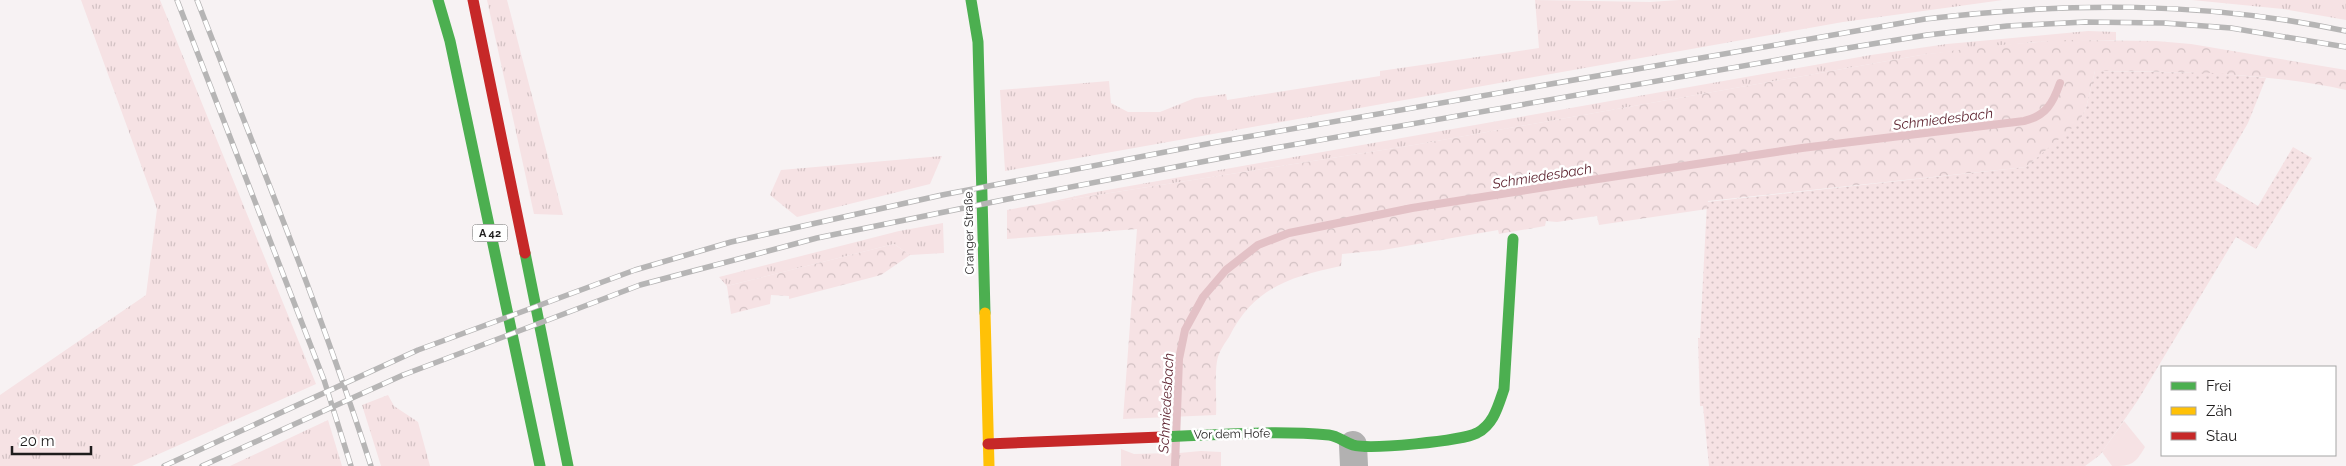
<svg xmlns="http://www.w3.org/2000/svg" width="2346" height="466" viewBox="0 0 2346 466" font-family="Raleway,sans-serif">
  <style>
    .grass { fill: url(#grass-tufts) }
    .forest { fill: url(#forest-crowns) }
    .park { fill: #f6e2e4 }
    .garden { fill: url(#garden-dots) }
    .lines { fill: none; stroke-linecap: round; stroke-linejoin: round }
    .stream { stroke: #e3c1c6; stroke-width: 8 }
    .street { stroke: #b2b1b1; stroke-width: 28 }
    .fast { stroke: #4caf50; stroke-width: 11 }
    .slow { stroke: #ffc107; stroke-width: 11 }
    .jam { stroke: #c62828; stroke-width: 11 }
    .rail-casing { stroke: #b6b5b5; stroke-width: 5.5 }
    .rail { stroke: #fff; stroke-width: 4; stroke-dasharray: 11; stroke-linecap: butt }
    .labels { text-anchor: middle; stroke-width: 5; stroke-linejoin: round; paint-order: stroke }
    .shield { fill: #fff; stroke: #626161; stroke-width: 1 }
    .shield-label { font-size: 11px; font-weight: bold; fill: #1f1d1d }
    .street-label { font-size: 12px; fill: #1f1d1d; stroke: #fff }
    .water-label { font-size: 14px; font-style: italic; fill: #612834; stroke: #fff }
  </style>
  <defs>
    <pattern id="grass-tufts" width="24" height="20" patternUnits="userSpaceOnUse" patternTransform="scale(1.25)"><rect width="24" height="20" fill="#f6e2e4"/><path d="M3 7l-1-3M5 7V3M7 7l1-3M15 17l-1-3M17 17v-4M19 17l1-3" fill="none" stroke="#d2c1c3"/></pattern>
    <pattern id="forest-crowns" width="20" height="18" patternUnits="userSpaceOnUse" patternTransform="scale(1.25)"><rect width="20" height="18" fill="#f6e2e4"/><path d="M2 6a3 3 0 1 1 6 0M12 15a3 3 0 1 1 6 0" fill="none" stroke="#d2c1c3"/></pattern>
    <pattern id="garden-dots" width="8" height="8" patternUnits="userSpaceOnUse" patternTransform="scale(1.25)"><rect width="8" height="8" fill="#f6e2e4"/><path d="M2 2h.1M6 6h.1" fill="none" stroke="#d2c1c3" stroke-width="1.8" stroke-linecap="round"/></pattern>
  </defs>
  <rect width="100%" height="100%" fill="#f7f2f3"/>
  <g class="grass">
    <path d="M81 0H160L316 384 132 466H0V395L146 295 157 209Z"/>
    <path d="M487 0H507L563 215 534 214Z"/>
    <path d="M1535 0 1650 2 1679 0H2003L1843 22 1005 171 1000 90 1109 81 1111 103 1128 112H1160L1195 98 1226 94 1227 100 1380 76V71L1539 48Z"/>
    <path d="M2192 0H2346V20L2283 9Z"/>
    <path d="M2088 31 2116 32V40L2034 42 1921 55 1414 145 1040 204 1090 193 1871 55 1947 44Z"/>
    <path d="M942 156 930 184 797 217 770 195 781 170Z"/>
    <path d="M943 223 944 253 910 255 894 244 727 286 719 277 899 231Z"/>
    <path d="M388 395 394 406 418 422 430 466H381L362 405Z"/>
    <path d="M328 420 342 466H230Z"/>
    <path d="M1121 449 1134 454 1172 453V466H1121Z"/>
    <path d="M1201 451 1221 452V466H1178L1179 453Z"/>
  </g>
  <g class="forest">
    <path d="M2062 40 2156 41 2191 44 2346 70V90C2264 72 2179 72 2095 71L2086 108 2079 123 2026 167 1708 201 1707 209 1599 225 1597 216 1557 222 1546 221 1545 226 1499 234 1498 230 1383 250 1342 254 1341 266C1290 277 1254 287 1229 337 1225 343 1220 350 1218 357 1214 370 1217 401 1216 415L1123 419 1137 229 1007 239V210L1040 204 1414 145 1921 55 1988 46Z"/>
    <path d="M894 244 910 255 881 275 789 299V296L771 295 770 304 731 314 727 286Z"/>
  </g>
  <path class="park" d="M2124 421 2145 447C2135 464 2132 466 2112 466L2102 452Z"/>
  <path class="garden" d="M2095 71 2214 73 2266 78 2248 123 2215 180 2258 206 2293 147 2312 158 2256 249 2236 237 2138 400 2100 455 2085 466H1709L1703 406H1700L1698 338H1700L1707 202 2026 167 2079 122 2086 108Z"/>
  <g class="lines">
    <path class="stream" d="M1175 466 1179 359 1185 330 1203 297 1226 270 1258 245 1289 233 1412 208 1565 184 1802 148 2024 121C2046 116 2053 103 2060 83"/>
    <path class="street" d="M1353 445 1354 466"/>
    <g class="fast">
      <path d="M438 0 450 41 540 466"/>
      <path d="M971 0 978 42 985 313"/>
      <path d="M525 253 568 466"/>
      <path d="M1161 437C1217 435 1273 430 1329 435 1338 436 1344 442 1353 445 1370 450 1461 441 1477 433 1494 424 1498 406 1504 389L1513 239"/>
    </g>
    <path class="slow" d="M985 313 989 466"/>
    <g class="jam">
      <path d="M473 0 525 253"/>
      <path d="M988 444 1161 437"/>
    </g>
    <g class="rail-casing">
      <g id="rail">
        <path d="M177 0 324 380 351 466"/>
        <path d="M197 0C257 155 320 308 371 466"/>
        <path d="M164 466 418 350 635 270 731 242 942 195 1217 142 1925 19C2069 2 2203 1 2346 31"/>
        <path d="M202 466 403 375 640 285 817 238 1008 199 1269 149 1817 53 1927 35 2007 26 2085 22 2164 23 2231 28 2346 47"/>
      </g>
    </g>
    <use href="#rail" class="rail"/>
  </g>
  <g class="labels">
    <rect class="shield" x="472.5" y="224.5" width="35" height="17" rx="4"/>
    <g class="shield-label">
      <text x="490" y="237">A 42</text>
    </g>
    <g class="street-label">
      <text transform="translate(969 233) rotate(-91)" y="4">Cranger Straße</text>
      <text transform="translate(1232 434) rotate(-1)" y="4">Vor dem Hofe</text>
    </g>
    <g class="water-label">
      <text transform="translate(1943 119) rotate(-7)" y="5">Schmiedesbach</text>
      <text transform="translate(1542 176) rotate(-9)" y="5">Schmiedesbach</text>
      <text transform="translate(1166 403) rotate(-87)" y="5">Schmiedesbach</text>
    </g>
  </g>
  <rect x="2161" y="366" width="175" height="90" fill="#ffffff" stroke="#a5a5a5"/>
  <rect x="2171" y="382" width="25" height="8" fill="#4caf50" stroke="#a5a5a5"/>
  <text x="2206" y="391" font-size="15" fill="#1f1d1d">Frei</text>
  <rect x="2171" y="407" width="25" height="8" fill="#ffc107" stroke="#a5a5a5"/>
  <text x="2206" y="416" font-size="15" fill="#1f1d1d">Zäh</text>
  <rect x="2171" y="432" width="25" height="8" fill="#c62828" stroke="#a5a5a5"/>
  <text x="2206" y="441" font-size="15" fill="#1f1d1d">Stau</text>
  <path d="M12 446v8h79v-8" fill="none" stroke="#1f1d1d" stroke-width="2.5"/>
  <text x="20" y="446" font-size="15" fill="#1f1d1d" stroke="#ffffff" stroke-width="4" paint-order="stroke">20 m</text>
</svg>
